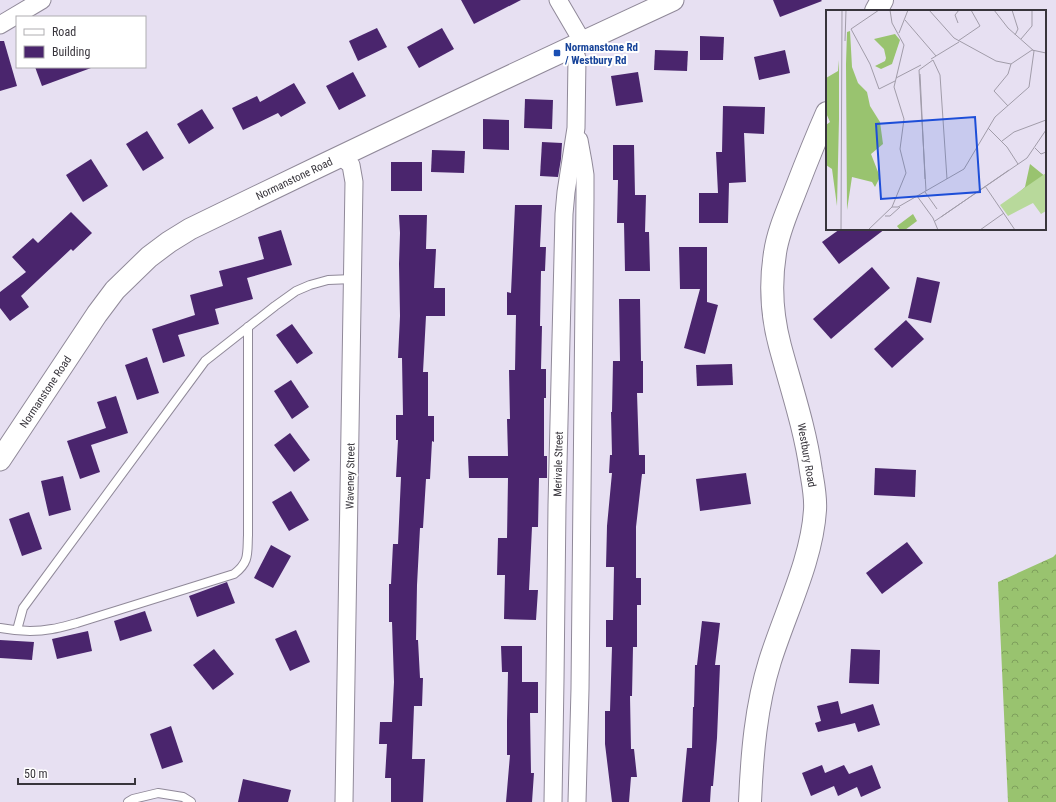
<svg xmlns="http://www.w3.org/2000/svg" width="1056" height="802" viewBox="0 0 1056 802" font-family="'Roboto Condensed',sans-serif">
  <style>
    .forest { fill: url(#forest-crowns) }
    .building { fill: #4a256d }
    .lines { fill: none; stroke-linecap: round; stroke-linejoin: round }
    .service-casing { stroke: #908999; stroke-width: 10 }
    .minor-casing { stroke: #908999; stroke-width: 19 }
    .tertiary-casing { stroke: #908999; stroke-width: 23 }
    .secondary-casing { stroke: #908999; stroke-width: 24 }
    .service { stroke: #fff; stroke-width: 8 }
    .minor { stroke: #fff; stroke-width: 17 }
    .tertiary { stroke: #fff; stroke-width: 21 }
    .secondary { stroke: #fff; stroke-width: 22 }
    .transit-dot { fill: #1a4fb4; stroke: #fff; stroke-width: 1.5 }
    .labels { text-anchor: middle; stroke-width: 4; stroke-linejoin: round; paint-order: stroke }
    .transit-label { font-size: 11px; font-weight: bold; fill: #164399; stroke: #fff; text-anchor: start }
    .street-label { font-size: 11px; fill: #38353c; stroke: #fff }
    .inset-road { fill: none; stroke: #a19ca9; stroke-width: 1 }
    .view { fill: #1d4ed8; fill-opacity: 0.15; stroke: #1d4ed8; stroke-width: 2 }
    .inset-edge { fill: none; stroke: #38353c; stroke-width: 2 }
  </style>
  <defs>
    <pattern id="forest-crowns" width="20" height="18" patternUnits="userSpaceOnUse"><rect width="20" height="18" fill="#99c36f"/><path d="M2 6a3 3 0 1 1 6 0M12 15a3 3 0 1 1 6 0" fill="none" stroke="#7e9f5c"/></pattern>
  </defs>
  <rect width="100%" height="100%" fill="#e7e0f2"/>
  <path class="forest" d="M1056 554V802H1008L998 582 1053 557Z"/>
  <g class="building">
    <path d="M461 0H521L474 24Z"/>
    <path d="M773 0H821L822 1 780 17Z"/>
    <path d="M377 28 387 47 358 61 349 41Z"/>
    <path d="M442 28 454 49 419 68 407 47Z"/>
    <path d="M700 36 724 37 723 60H700Z"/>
    <path d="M0 41H4L17 86 0 91Z"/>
    <path d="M655 50 688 51 687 71 654 70Z"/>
    <path d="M785 50 790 73 759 80 754 57Z"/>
    <path d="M35 67H90L91 68 42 86Z"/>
    <path d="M353 72 366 96 339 110 326 86Z"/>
    <path d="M638 72 643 102 616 106 611 76Z"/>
    <path d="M294 83 306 103 281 117 278 113 243 130 232 108 257 96 260 102Z"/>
    <path d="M525 99 553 100 552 129 524 128Z"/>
    <path d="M723 106 765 107 764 134 744 133 746 182 729 183 728 223H699V193H718L716 152H722Z"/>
    <path d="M202 109 214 128 189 144 177 124Z"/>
    <path d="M483 119 509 120V150L483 149Z"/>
    <path d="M147 131 164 158 143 171 126 144Z"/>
    <path d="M542 142 562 143 561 159 558 177 540 176Z"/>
    <path d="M613 145H634L635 195H646L645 232H649L650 271H625L624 223H617L618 180H613Z"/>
    <path d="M432 150 465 151 464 173 431 172Z"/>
    <path d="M91 159 108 186 83 202 66 175Z"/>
    <rect x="391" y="162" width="31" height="29"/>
    <path d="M515 205H542L540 247H546L545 271H541L540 326H542L541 369H546V398H544V456H547V478H539L538 527H532L529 590H538L536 620 504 619 505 575H497L498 538H507L508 478H469L468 456H508L507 419H510L509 370H515L516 315H507V292L511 293Z"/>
    <path d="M71 212 92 233 73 251 71 249 21 296 29 307 10 321 0 308V292L26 272 12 257 33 238 38 243Z"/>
    <path d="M399 215H427L426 249H436L434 288H445V316H426L423 372H428V416H434V442L432 441 430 479H426L423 528H420L417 585 416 640H418L420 678H423L422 706H414L412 759H425L423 802H391V778H385L387 744H379L380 722H392L394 682 392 622H389V584H391L393 544H398L401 477H396L398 440H396V415H403L402 358H398L400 316 399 264 400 233Z"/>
    <path d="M840 229H885L839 264 822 242Z"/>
    <path d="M281 230 292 265 247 278 253 299 215 309 219 324 178 335 185 356 163 363 152 329 195 315 190 295 223 286 219 271 264 259 258 237Z"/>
    <path d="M679 247H707V302L718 305 705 354 684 348 700 289H680Z"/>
    <path d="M872 267 890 288 831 339 813 319Z"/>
    <path d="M917 277 940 282 931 323 908 318Z"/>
    <path d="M619 299H640L641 361H643V393H637L639 455H645V474H642L636 527V578H641V605H637V647H633L632 696H630L631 749H634L637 777H631L629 802H612L605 744V711H610L612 647H606V620H613L614 567H606L607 526 612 473H609L610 455H612L611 412H612L613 361H620Z"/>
    <path d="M906 320 924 339 892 368 874 349Z"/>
    <path d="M292 324 313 353 297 364 276 335Z"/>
    <path d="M147 357 159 393 137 400 125 365Z"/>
    <path d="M732 364 733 385 697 386 696 365Z"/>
    <path d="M291 380 309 407 292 419 274 391Z"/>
    <path d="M116 396 128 433 91 445 100 472 80 479 67 441 106 428 97 402Z"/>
    <path d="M290 433 310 460 294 472 274 445Z"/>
    <path d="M875 468 916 470 915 497 874 495Z"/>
    <path d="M746 473 751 504 700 511 696 479Z"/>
    <path d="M63 476 71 510 49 516 41 481Z"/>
    <path d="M291 491 309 520 289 531 272 502Z"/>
    <path d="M29 512 42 549 22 556 9 519Z"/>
    <path d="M907 542 923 563 882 594 866 573Z"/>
    <path d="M271 545 291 556 273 588 254 578Z"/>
    <path d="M227 582 235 603 197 617 189 596Z"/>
    <path d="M145 611 152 631 120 641 114 621Z"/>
    <path d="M702 621 720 623 715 665H720L717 738 713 786H711L710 802H682L687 748H692L693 707H694L695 665H697Z"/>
    <path d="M296 630 310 662 290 671 275 639Z"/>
    <path d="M88 631 92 651 57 659 52 639Z"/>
    <path d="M0 640 34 642 32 660 0 658Z"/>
    <path d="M501 646H522V682H538V713H530L531 773H534L532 802H506L510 755H507V721L508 672H502Z"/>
    <path d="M214 649 234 674 213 690 193 665Z"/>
    <path d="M851 649 880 650 879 684 849 683Z"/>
    <path d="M838 701 841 714 873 704 880 725 858 732 855 723 818 732 815 723 821 721 817 706Z"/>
    <path d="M171 726 183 762 162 769 150 734Z"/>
    <path d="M822 765 825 773 844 765 849 774 872 765 881 788 861 797 857 787 838 796 834 786 811 796 802 773Z"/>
    <path d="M243 779 291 790 288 802H238Z"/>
  </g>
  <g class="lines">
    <g class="service-casing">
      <g id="service">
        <path d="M0 628C16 631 36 632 52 629 60 628 69 625 77 623L234 574C250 562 247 553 248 535V327"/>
        <path d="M17 630 23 608 205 361 275 306 296 291 310 285 328 280 353 279"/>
        <path d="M128 802 133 799 158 793 183 797 191 802"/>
      </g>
    </g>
    <g class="minor-casing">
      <g id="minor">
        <path d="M558 0 582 41"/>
        <path d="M0 25 42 0"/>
        <path d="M340 156 351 165 354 182 344 802"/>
        <path id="s1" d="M553 802 555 680 557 505 564 214 566 192 576 128 577 58 571 47"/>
        <path d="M577 802 580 689 585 198V175L583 162 579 140"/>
      </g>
    </g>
    <g class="tertiary-casing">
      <g id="tertiary">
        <path id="s2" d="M0 460 97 314 115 290 149 257 169 242 190 229C350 151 511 75 673 0"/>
      </g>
    </g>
    <g class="secondary-casing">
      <g id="secondary">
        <path d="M876 11 882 0"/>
        <path d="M750 802C752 754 756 706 770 661 785 613 812 560 815 510 816 497 813 483 811 471 805 428 791 387 780 346 772 316 770 284 775 253 778 231 788 210 796 189 806 163 816 138 827 113"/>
      </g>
    </g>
    <use href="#service" class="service"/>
    <use href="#minor" class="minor"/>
    <use href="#tertiary" class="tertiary"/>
    <use href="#secondary" class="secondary"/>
  </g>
  <rect class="transit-dot" x="553" y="49" width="8" height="8" rx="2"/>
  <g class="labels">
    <g class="transit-label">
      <text x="565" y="51">Normanstone Rd<tspan x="565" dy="13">/ Westbury Rd</tspan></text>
    </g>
    <g class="street-label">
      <text dy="4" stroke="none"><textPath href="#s2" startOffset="418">Normanstone Road</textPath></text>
      <text dy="4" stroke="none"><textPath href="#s2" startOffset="82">Normanstone Road</textPath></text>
      <text transform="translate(807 455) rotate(80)" y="4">Westbury Road</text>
      <text dy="4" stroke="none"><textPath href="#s1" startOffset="338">Merivale Street</textPath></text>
      <text transform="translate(350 476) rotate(-89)" y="4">Waveney Street</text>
    </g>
  </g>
  <g transform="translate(826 10)">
    <rect width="220" height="220" fill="#e7e0f2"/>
    <path d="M24 21 26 57 32 73 41 82 44 96 54 112 57 134 45 144 54 167 49 177 46 172 26 167 21 200 20 54 21 22ZM69 24 74 30 66 54 55 59 49 56 59 51 60 48 58 39 48 29ZM13 50V109L11 196 6 159 0 155V115L4 112 0 103V68L12 61ZM204 154 220 167 187 188 199 177ZM87 204 91 211 79 220H74L71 216Z" fill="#99c36f"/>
    <path d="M220 163V201L215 204 207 193 182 206 174 195Z" fill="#b8d99b"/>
    <path class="inset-road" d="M53 0 25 19 44 54 53 79 69 71M103 0 128 28 170 51 185 54 206 40 220 43M186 0 192 19 189 25M79 10 110 46M132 13 129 5 133 0M73 23 82 0M195 29 206 16V0M19 31 20 0M132 31 154 16 145 0M105 49 133 32M107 50 114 65 121 169M94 64 99 169M70 68 95 55M182 96 168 81 182 64 185 54M162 118 181 137 192 154M176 131 188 122 220 110M209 138 215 144 220 142M0 171V191M159 176 189 220M100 181 93 60 107 50M99 182 111 199M91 186 107 208 112 220M66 197H72L138 159 169 107 203 77 208 41 182 18 168 0M59 206H64L74 197M115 207 183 160M109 211 201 148 220 120M15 220 16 0M42 220 66 197 80 163 74 139 78 109 68 77 78 35 66 13 64 0M154 220 178 203"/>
    <path class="view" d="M149 107 154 182 55 189 50 114Z"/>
    <rect width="220" height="220" class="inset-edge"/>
  </g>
  <rect x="16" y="16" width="130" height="52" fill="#ffffff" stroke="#afaeb1"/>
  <rect x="24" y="29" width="20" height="6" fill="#ffffff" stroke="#afaeb1"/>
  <text x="52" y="36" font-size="12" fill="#38353c">Road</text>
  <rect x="24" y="46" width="20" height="12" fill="#4a256d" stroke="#afaeb1"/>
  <text x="52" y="56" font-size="12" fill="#38353c">Building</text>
  <path d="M18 778v6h117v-6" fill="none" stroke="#38353c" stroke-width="2"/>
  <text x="24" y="778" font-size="12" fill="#38353c" stroke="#ffffff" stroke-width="3" paint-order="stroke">50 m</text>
</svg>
